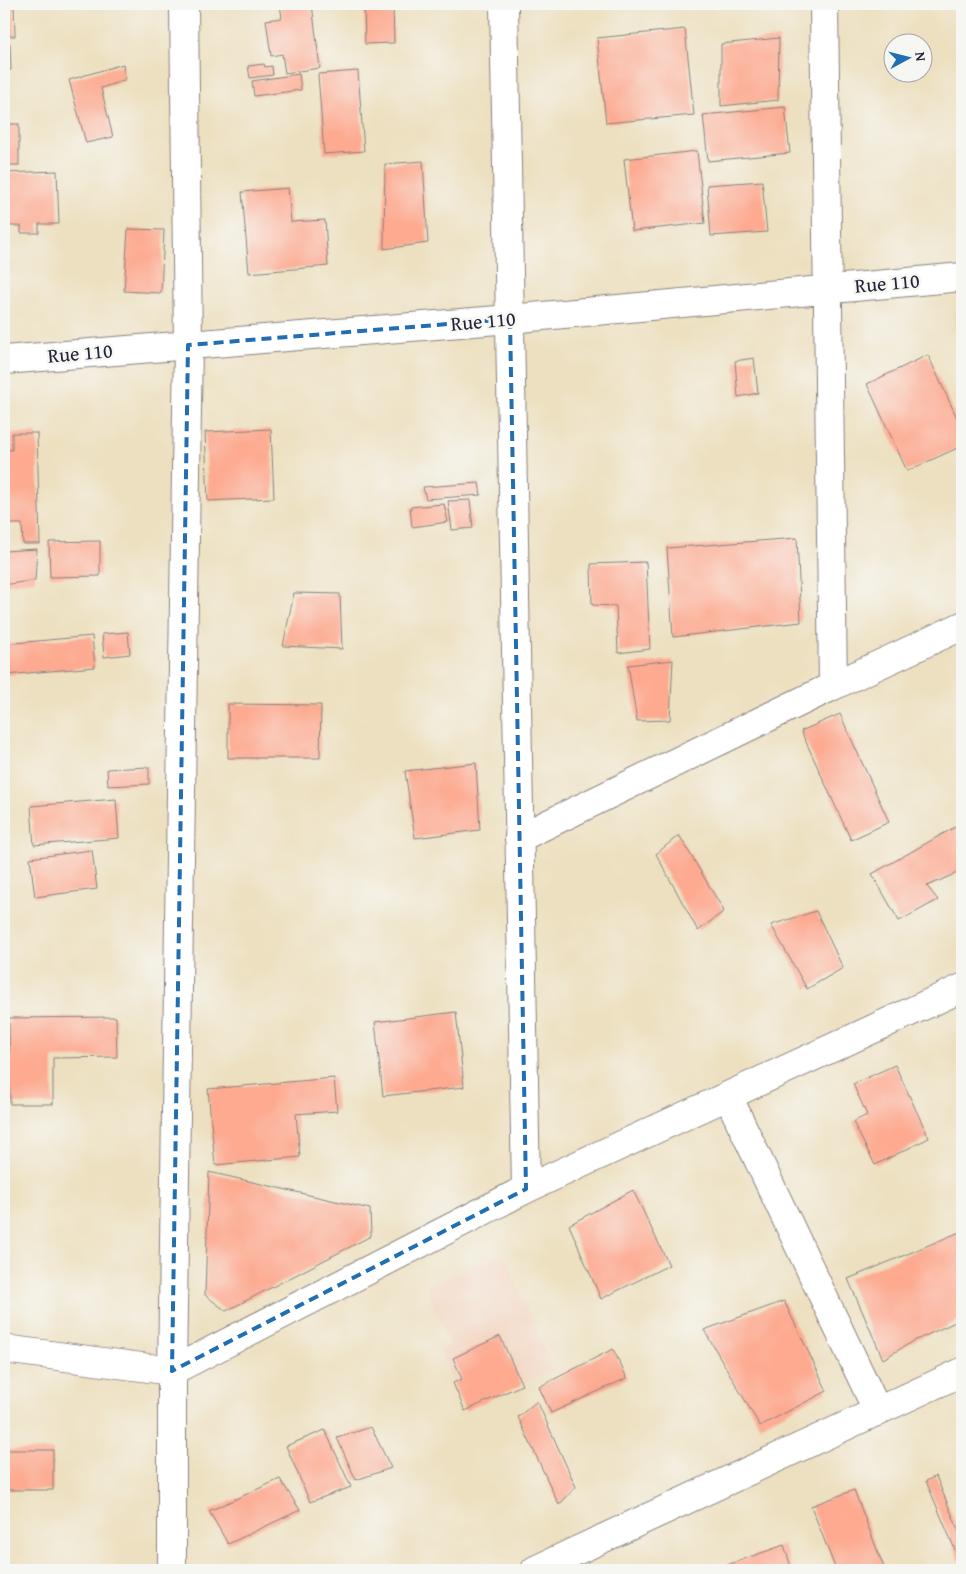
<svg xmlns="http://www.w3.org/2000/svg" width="966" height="1574" viewBox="0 0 966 1574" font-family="'Gentium Book Plus',serif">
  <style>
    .built { fill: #f3d4bf }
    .building { fill: #fdaa91 }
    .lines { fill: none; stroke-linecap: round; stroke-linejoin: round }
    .minor-casing { stroke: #88817e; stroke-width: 30 }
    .minor { stroke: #fff; stroke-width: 28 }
    .marked { fill: none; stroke: #1f6fb2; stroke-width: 4; stroke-dasharray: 10 6; stroke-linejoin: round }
    .labels { text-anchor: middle; stroke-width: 5; stroke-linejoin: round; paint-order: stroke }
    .street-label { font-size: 20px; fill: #22223b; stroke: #f6f6f2 }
  </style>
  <rect width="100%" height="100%" fill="#f6f6f2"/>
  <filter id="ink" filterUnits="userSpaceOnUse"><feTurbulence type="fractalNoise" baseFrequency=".02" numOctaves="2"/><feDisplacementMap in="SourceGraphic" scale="10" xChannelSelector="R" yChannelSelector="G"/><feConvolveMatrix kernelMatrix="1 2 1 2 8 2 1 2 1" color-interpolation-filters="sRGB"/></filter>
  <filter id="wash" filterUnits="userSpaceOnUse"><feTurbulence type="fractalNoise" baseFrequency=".0096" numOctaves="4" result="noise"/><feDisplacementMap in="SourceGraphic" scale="20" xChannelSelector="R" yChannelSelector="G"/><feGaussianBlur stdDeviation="1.12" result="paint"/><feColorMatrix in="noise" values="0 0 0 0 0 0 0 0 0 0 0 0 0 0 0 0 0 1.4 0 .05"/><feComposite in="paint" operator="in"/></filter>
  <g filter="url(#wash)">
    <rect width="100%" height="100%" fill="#ede0c0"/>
    <path class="built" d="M504 1253 553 1370 464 1407 439 1350 450 1345 426 1286Z"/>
    <g id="blocks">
      <g class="building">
        <path d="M4 4H14L15 36H4Z"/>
        <path d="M280 4H312L320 68 285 73 282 54 271 56 266 20 282 18Z"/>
        <path d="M364 4H393L394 43 365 44Z"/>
        <path d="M685 29 694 115 606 123 597 38Z"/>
        <path d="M779 38 778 100 721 106V44Z"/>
        <path d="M10 43 11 70H4V44Z"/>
        <path d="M123 64 125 80 101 88 113 137 86 143 69 80Z"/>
        <path d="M264 64 265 67 272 66 273 75 250 78 248 66Z"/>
        <path d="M358 71 364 151 324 154 318 74Z"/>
        <path d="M299 74 301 90 254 96 252 81Z"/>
        <path d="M785 107 790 153 708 161 703 115Z"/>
        <rect x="4" y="124" width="15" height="41"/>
        <path d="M697 151 705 223 632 231 624 159Z"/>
        <path d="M423 161 428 243 384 249 385 164Z"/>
        <path d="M57 171 59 224H39V233H21V226H9V234H4V173Z"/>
        <path d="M762 181 767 232 711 236 707 185Z"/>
        <path d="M288 188 291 222 325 220 328 266 249 273 242 192Z"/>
        <path d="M128 229 164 230 161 293 124 291Z"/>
        <path d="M928 355 962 429V446L907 471 867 384Z"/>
        <path d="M754 358 758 393 738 397 735 361Z"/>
        <path d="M271 429 274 498 208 501 205 432Z"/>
        <path d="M12 433H37L40 544H23L22 524H4V450H12Z"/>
        <path d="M479 483 481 495 426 499 423 487Z"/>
        <path d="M470 500 473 528 452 530 448 501Z"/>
        <path d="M444 504 448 522 412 527 410 507Z"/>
        <path d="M797 538 801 622 673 637 667 548Z"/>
        <path d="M100 541V576L50 577 49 542Z"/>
        <path d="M37 549 35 580 4 585V551Z"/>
        <path d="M646 562 650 649 618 653 616 606 592 605 591 564Z"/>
        <path d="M294 593 340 594 342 649 283 646Z"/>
        <path d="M128 632 130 654 104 657 102 634Z"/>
        <path d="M92 636 95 667 6 675 4 644Z"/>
        <path d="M673 660 670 720 637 721 628 665Z"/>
        <path d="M228 704 321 705 320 758H228Z"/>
        <path d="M840 714 889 822 851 840 801 731Z"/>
        <path d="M476 763 480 830 415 838 405 771Z"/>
        <path d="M149 767V784L108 786 107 769Z"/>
        <path d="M116 799 119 838 34 845 31 806Z"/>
        <path d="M955 827 962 843V871L927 886 938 900 899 921 872 874Z"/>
        <path d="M679 835 724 911 698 931 656 854Z"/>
        <path d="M92 850 97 889 35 897 30 858Z"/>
        <path d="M816 911 843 968 807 989 771 925Z"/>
        <path d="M456 1012 464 1087 383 1096 375 1022Z"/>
        <path d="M116 1017 117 1057 53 1058V1104H10L9 1018Z"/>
        <path d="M895 1065 929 1138 875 1165 853 1122 867 1115 853 1084Z"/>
        <path d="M334 1078 337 1111 296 1114 300 1157 215 1165 208 1089Z"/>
        <path d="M209 1172 370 1209 371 1236 226 1311 205 1295Z"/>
        <path d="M633 1190 669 1265 601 1299 569 1225Z"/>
        <path d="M962 1231V1319L914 1341 883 1359 848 1279Z"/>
        <path d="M784 1301 827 1391 760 1426 704 1330Z"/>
        <path d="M500 1336 522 1385 465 1411 453 1383 462 1379 453 1358Z"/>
        <path d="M613 1349 627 1378 551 1413 539 1387Z"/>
        <path d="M537 1401 576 1487 559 1505 518 1417Z"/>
        <path d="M371 1427 391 1468 356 1480 337 1438Z"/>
        <path d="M325 1430 351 1487 310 1502 286 1446Z"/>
        <rect x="4" y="1450" width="49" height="40"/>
        <path d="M936 1476 962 1539V1570H947L961 1564 926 1481Z"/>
        <path d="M280 1479 300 1510 228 1544 209 1511Z"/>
        <path d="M854 1490 885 1570H836L811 1506Z"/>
        <path d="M784 1545 792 1570H713Z"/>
      </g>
    </g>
  </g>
  <g filter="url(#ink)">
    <use href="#blocks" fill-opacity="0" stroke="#88817e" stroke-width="1"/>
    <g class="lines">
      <g class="minor-casing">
        <g id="minor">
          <path d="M4 360 510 319 962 277"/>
          <path d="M833 686 962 626"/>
          <path d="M519 838 833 686 824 4"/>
          <path d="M728 1096 878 1412"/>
          <path d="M526 1189 962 988"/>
          <path d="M4 1349 172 1371 526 1189 504 4"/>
          <path d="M172 1570V1371L188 345 184 4"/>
          <path d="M535 1570 962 1372"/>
        </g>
      </g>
      <use href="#minor" class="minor"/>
    </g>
  </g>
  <path class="marked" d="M510 319 526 1189 172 1371 188 345Z"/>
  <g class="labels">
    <g class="street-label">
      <text transform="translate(887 283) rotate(-5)" y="7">Rue 110</text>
      <text transform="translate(483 321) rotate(-5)" y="7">Rue 110</text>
      <text transform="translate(80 353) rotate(-5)" y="7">Rue 110</text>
    </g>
  </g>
  <rect width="966" height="1574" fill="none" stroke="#f6f6f2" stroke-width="20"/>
  <g transform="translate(908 58) rotate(83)"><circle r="24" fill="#f6f6f2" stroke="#a1a1a9"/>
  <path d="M0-4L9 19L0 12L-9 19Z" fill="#1f6fb2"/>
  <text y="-8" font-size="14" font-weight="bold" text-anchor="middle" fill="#22223b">N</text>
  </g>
</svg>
